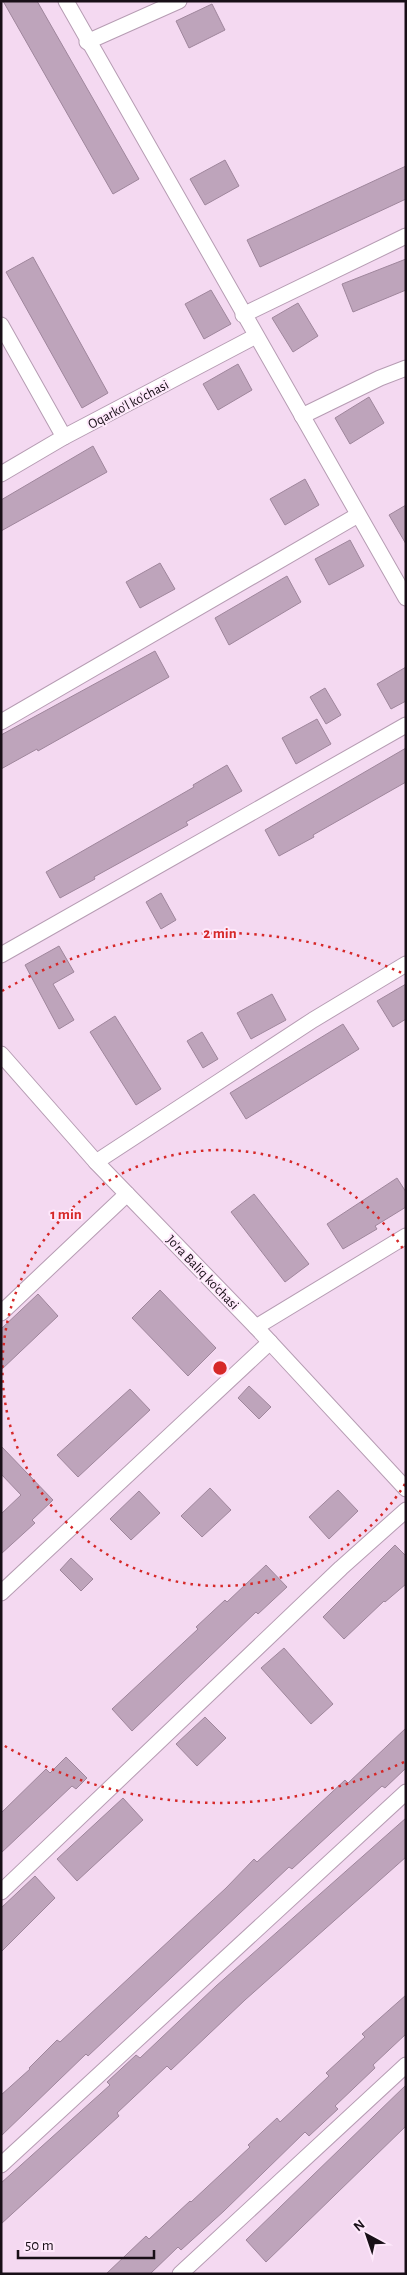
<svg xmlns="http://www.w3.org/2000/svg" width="407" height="2275" viewBox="0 0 407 2275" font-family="'Alegreya Sans',sans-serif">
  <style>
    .building { fill: #bea4bb; stroke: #9f869c }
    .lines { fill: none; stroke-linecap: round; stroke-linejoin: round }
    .minor-casing { stroke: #b69cb3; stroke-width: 17 }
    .minor { stroke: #fff; stroke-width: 15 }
    .ring { fill: none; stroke: #d62828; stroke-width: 2.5; stroke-dasharray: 2.5 5 }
    .labels { text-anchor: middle; stroke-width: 4; stroke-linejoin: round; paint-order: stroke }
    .street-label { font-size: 14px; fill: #180f17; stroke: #fee8fb }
    .centre { fill: #d62828; stroke: #fee8fb; stroke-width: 2.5 }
    .ring-label { font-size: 15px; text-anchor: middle; font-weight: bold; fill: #d62828; stroke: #fee8fb; stroke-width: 4; stroke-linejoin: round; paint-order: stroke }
  </style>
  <rect width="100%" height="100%" fill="#f4d9f1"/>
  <g class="building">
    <path d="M3 1H37L139 179 113 194Z"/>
    <path d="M212 4 225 30 189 48 176 21Z"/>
    <path d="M225 160 239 186 205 205 190 179Z"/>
    <path d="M406 166V199L260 267 247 240Z"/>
    <path d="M33 257 108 393 82 408 6 272Z"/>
    <path d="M406 259V290L353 312 342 284Z"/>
    <path d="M211 290 231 324 204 339 185 304Z"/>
    <path d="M298 303 318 336 293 352 272 318Z"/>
    <path d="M238 364 252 390 218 410 203 384Z"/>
    <path d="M369 397 384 423 350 444 335 418Z"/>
    <path d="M93 446 107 472 1 531V500Z"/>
    <path d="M305 479 319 505 285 525 270 499Z"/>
    <path d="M406 505V544L389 515Z"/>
    <path d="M350 540 364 566 329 585 315 559Z"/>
    <path d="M160 563 175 589 140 608 126 582Z"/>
    <path d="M287 576 301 602 229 645 215 618Z"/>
    <path d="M155 651 169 677 38 751 37 749 1 769V735Z"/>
    <path d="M406 667V701L391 709 377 684Z"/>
    <path d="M325 688 341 715 326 724 310 697Z"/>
    <path d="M317 719 331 744 296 764 282 738Z"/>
    <path d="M406 748V782L313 835 314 837 279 856 265 830Z"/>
    <path d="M227 765 242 791 186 822 188 825 94 877 95 879 60 898 46 872 194 787 193 785Z"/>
    <path d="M161 893 176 920 161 929 146 902Z"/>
    <path d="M59 946 74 972 53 984 74 1020 59 1029 25 965Z"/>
    <path d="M406 984V1019L393 1027 377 1001Z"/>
    <path d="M272 994 286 1020 251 1039 237 1013Z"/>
    <path d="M115 1016 161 1089 136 1105 90 1032Z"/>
    <path d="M343 1024 359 1049 246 1119 230 1093Z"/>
    <path d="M202 1032 218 1059 203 1068 187 1041Z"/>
    <path d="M397 1178 406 1192V1207L375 1226 377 1229 343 1249 327 1224Z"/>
    <path d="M254 1194 309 1264 285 1282 231 1212Z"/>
    <path d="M160 1290 216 1348 188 1376 132 1318Z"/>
    <path d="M38 1294 58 1316 1 1370V1329Z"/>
    <path d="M249 1386 271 1407 259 1419 238 1398Z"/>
    <path d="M130 1389 150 1410 78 1477 57 1455Z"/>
    <path d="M1 1446 53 1500 32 1520 35 1523 1 1554V1514L21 1495 1 1474Z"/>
    <path d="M210 1488 231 1510 202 1537 181 1516Z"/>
    <path d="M338 1490 358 1511 329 1539 309 1517Z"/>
    <path d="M139 1491 160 1513 131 1540 110 1519Z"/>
    <path d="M395 1545 406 1556V1584L385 1602 384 1601 344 1639 323 1617Z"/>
    <path d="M71 1558 93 1579 81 1591 60 1570Z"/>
    <path d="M266 1565 287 1587 258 1614 256 1612 132 1731 112 1709 198 1629 196 1627 225 1600 227 1602Z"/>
    <path d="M284 1648 333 1704 311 1724 261 1668Z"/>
    <path d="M205 1717 226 1738 197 1766 176 1744Z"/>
    <path d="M406 1728V1768L385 1788 382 1786 292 1869 289 1867 88 2056 86 2054 1 2136V2095L30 2069 29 2068 57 2040 60 2042 226 1888 254 1859 257 1862 345 1780 348 1783Z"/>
    <path d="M66 1757 87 1778 76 1789 72 1786 1 1853V1813L46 1769 50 1773Z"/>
    <path d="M123 1798 143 1820 77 1881 57 1859Z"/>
    <path d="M406 1818V1857L245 2000 171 2070 167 2066 117 2113 119 2116 1 2224V2183L110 2085 107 2082 136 2055 140 2058 216 1986Z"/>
    <path d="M35 1876 55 1898 1 1952V1908Z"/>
    <path d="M406 1995V2034L373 2065 375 2068 335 2106 338 2109 309 2136 305 2132 224 2211 181 2250 178 2247 150 2274H106L146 2236 149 2239 190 2201 191 2202 250 2147 248 2145 277 2118 280 2122 329 2076 326 2073 365 2037 362 2034Z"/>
    <path d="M406 2085V2126L266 2262 246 2240Z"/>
  </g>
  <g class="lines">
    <g class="minor-casing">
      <g id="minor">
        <path d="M66 1 406 598"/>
        <path d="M87 42 179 1"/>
        <path d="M243 315 406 236"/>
        <path d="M1 325 64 437"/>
        <path d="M302 416 380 378 406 368"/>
        <path d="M1 474 64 437 256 336"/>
        <path d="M1 722 358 515"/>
        <path d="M1 955 406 725"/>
        <path d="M1 1054 96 1162 256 1327 406 1489"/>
        <path d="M96 1162 313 1020 406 964"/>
        <path d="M1 1313 127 1194"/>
        <path d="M256 1327 406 1236"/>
        <path d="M1 1593 270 1342"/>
        <path d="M1 1892 341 1568 406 1510"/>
        <path d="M1 2165 406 1792"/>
        <path d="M180 2274 406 2065"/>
      </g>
    </g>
    <use href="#minor" class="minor"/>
  </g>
  <g class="ring">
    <path d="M405 1484A218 218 0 1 1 405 1252"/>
    <path d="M404 1762A435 435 0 0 1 3 1745M2 991A435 435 0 0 1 404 974"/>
  </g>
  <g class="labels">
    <g class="street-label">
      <text transform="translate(128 404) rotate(-28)" y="5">Oqarko'l ko'chasi</text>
      <text transform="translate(203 1272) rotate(46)" y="5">Jo'ra Baliq ko'chasi</text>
    </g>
  </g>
  <circle cx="220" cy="1368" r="8" class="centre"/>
  <g class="ring-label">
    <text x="220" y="938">2 min</text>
    <text x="66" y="1219">1 min</text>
  </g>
  <rect width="407" height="2275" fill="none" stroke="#180f17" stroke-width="5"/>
  <g transform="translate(367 2235) rotate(320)" stroke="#fee8fb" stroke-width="4" paint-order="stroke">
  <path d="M0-4L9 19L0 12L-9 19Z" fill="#180f17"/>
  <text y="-8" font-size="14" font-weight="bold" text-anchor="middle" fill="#180f17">N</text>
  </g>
  <path d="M18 2250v8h136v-8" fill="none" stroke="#180f17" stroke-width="2.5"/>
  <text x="25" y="2250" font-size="15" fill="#180f17" stroke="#fee8fb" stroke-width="4" paint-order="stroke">50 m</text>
</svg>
